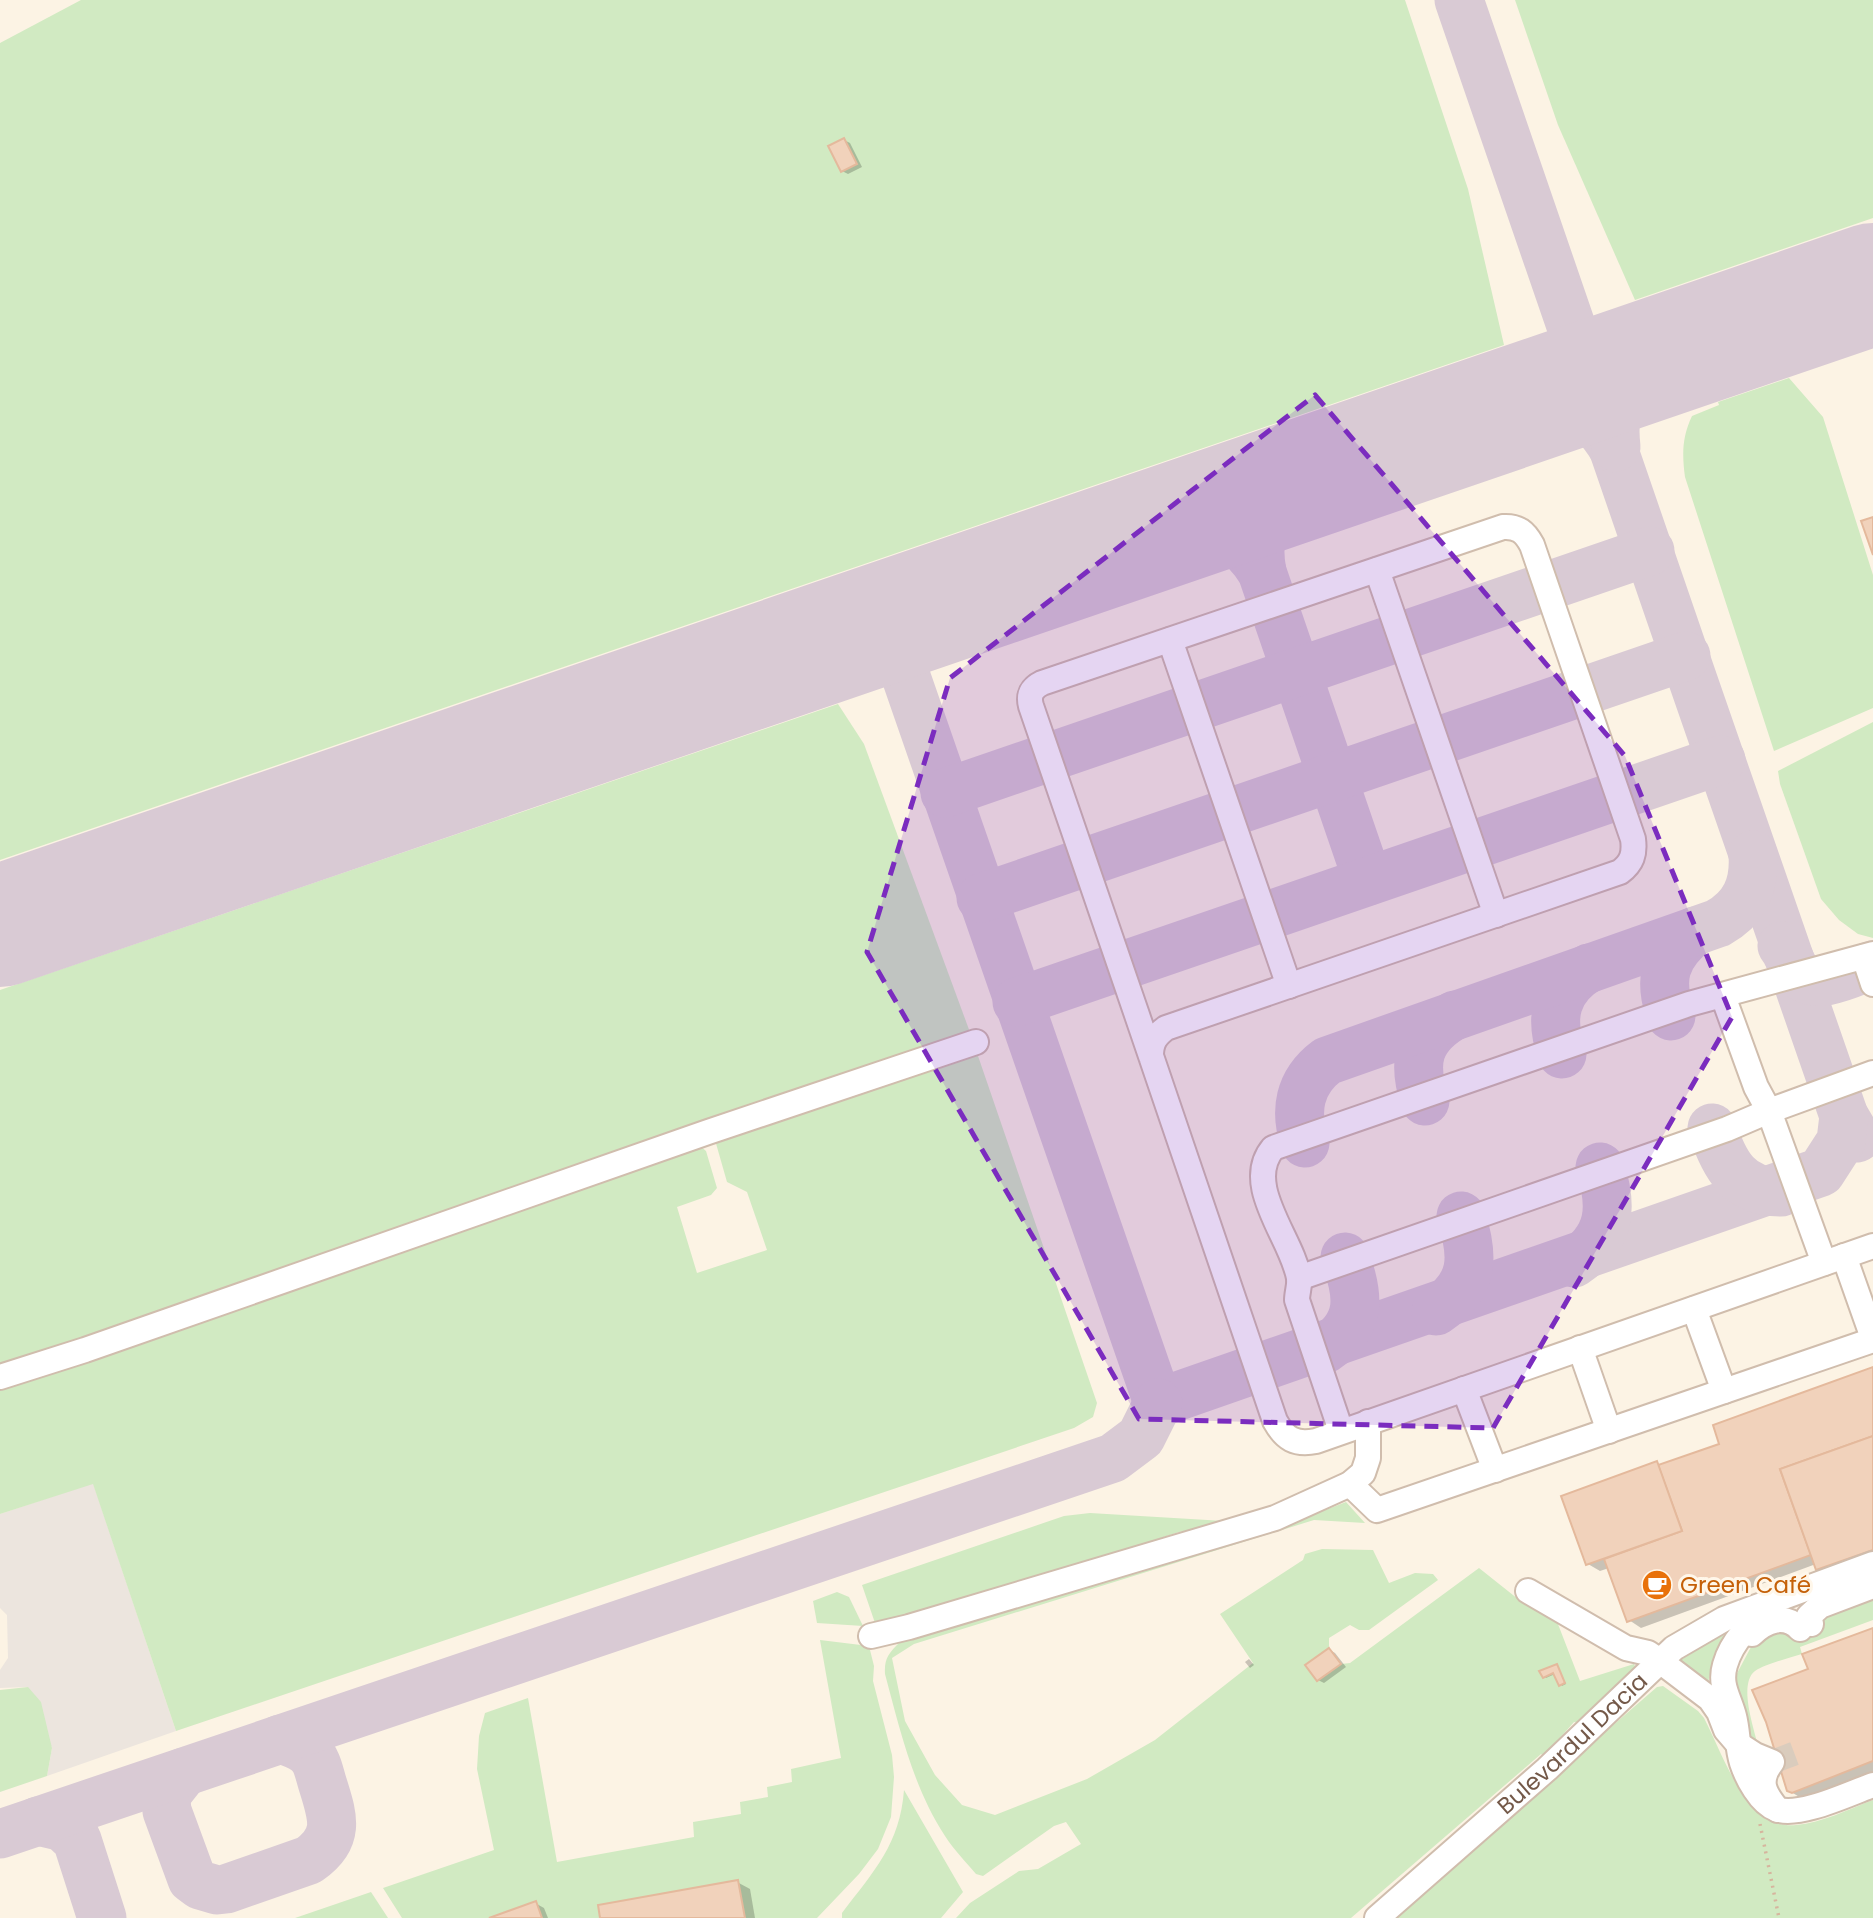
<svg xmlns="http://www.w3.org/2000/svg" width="1873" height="1918" viewBox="0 0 1873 1918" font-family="Poppins,sans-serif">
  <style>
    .industrial { fill: #ece5de }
    .green { fill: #d1eac2 }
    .shadow { fill: #0003 }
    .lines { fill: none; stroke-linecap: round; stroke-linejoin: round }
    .taxiway { stroke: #d9cad4; stroke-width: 49 }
    .runway { stroke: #d9cad4; stroke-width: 122 }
    .building { fill: #f1d2bb; stroke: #e4b99c; stroke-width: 2 }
    .minor-tunnel { stroke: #daccbd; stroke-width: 24; stroke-dasharray: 24 12; stroke-linecap: butt }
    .minor-casing { stroke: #d0bdad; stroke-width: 28 }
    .path { stroke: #d6b59e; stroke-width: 3.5; stroke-dasharray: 2 5; stroke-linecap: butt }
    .minor { stroke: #fff; stroke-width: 24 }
    .marked { fill: #7b2cbf; fill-opacity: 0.2; stroke: #7b2cbf; stroke-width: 5; stroke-dasharray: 14 9; stroke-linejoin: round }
    .labels { text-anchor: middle; stroke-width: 6; stroke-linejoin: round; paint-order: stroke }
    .food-label { font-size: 23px; fill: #c56008; stroke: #fff7ea; text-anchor: start }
    .street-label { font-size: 23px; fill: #745949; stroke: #fff7ea }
  </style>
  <rect width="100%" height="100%" fill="#fcf3e4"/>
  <path class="industrial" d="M93 1483 176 1731 47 1776 52 1748 27 1687 0 1688V1670L8 1658 7 1615 0 1608V1514Z"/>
  <g class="green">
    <path d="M81 0H1405L1468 189 1504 345 0 860V43Z"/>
    <path d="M1515 0H1873V218L1635 300 1558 125Z"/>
    <path d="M1789 378 1823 417 1873 575V708L1774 751 1685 477C1682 454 1682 437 1692 416L1719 405 1718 402Z"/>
    <path d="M838 704 864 744 971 1035 0 1371V990Z"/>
    <path d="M1873 722V938L1858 934 1839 920 1821 899 1780 784 1778 771Z"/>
    <path d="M977 1053 1097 1403 1093 1417 1074 1428 176 1731 93 1484 0 1514V1383L699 1145 706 1151 717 1188 711 1195 677 1207 697 1273 767 1250 747 1192 727 1182 715 1140Z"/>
    <path d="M1346 1502 1365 1523 1314 1520 914 1644 892 1658 905 1721 935 1775 962 1805 995 1815 1087 1779 1155 1740 1253 1663 1220 1614 1303 1560 1305 1554 1322 1549 1373 1550 1389 1583 1415 1573 1433 1574 1438 1580 1369 1630H1359L1350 1625 1329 1638V1648L1306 1665 1317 1681 1341 1664 1350 1663 1479 1568 1518 1599 1556 1619 1580 1681 1634 1664 1637 1671 1582 1724 1574 1722 1544 1756 1541 1754 1351 1918H956L970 1903 1019 1871 1038 1869 1081 1844 1066 1822 1054 1826 983 1876 976 1874C966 1862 954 1850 945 1836 913 1787 900 1730 885 1674 884 1658 889 1653 900 1642L1259 1528 1315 1514Z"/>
    <path d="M1090 1513 1241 1522 1179 1532 958 1604 875 1623 862 1585 1064 1516Z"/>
    <path d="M837 1592 849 1597 863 1626 817 1623 813 1601Z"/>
    <path d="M1873 1596V1620L1800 1647 1802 1654C1789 1658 1765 1664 1755 1671 1738 1684 1754 1728 1758 1746L1749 1733 1734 1679 1751 1647 1766 1635Z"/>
    <path d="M1722 1634 1725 1637 1709 1677 1708 1690 1671 1666Z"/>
    <path d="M820 1640 869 1646 874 1666 873 1681 892 1755 894 1777 891 1817 878 1849 859 1874 817 1918H402L383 1888 494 1850 477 1769 479 1736 485 1713 528 1698 557 1862 694 1837 693 1822 741 1814 740 1802 768 1797 767 1787 792 1782 791 1769 841 1758Z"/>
    <path d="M1663 1686 1698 1711 1704 1718C1723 1754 1746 1830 1796 1825 1822 1823 1849 1809 1873 1800V1918H1391L1657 1687Z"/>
    <path d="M28 1687 41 1702 52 1748 47 1776 0 1792V1690Z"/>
    <path d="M904 1790 963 1892 941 1918H842V1913C874 1871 900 1844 904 1790Z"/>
    <path d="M371 1892 388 1918H295Z"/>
  </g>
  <g class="shadow">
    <path d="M844 140 850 143 862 167 848 174 842 171Z"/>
    <path d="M1873 1369V1561L1830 1576 1818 1569 1816 1564 1641 1628 1629 1620 1609 1568 1600 1571 1588 1564 1657 1463 1662 1466 1721 1445Z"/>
    <path d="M1873 1630V1772L1805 1799 1801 1798 1788 1790 1811 1670Z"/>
    <path d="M1330 1650 1335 1653 1346 1667 1324 1683 1318 1680Z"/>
    <path d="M1249 1659 1254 1665 1250 1668 1245 1662Z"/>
    <path d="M1557 1666 1566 1684 1562 1686 1555 1674 1546 1678 1544 1676Z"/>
    <path d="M737 1882 750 1889 755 1918H602Z"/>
    <path d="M535 1903 544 1908 548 1918H494Z"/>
  </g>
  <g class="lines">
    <g class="taxiway">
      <path d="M1459 0C1589 371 1713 745 1844 1116L1857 1138"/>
      <path d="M1518 406C1565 400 1588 407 1613 448"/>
      <path d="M1616 447C1611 403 1624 381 1660 358"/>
      <path d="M1175 524C1216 527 1240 536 1262 572L1368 881"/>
      <path d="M1262 572C1253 524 1273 499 1313 476"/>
      <path d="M887 622 1158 1403 1821 1172 1841 1141 1844 1116"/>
      <path d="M945 793 1650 551"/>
      <path d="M981 898 1686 656"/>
      <path d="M1782 946C1789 954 1791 967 1799 974 1818 992 1853 972 1873 965"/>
      <path d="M1017 1002 1721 760"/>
      <path d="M1671 1016C1658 979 1664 956 1695 931"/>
      <path d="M1562 1054C1549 1018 1555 988 1589 968"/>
      <path d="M1425 1101C1412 1062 1417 1037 1455 1015"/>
      <path d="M1712 1128C1724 1164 1738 1192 1781 1192"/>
      <path d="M1305 1143C1294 1111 1299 1082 1327 1061L1718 923C1745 908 1755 885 1753 855"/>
      <path d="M1574 1263C1611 1238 1613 1207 1600 1167"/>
      <path d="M1436 1311C1475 1285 1474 1256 1461 1216"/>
      <path d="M1325 1349C1363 1324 1359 1295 1345 1257"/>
      <path d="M184 1772 169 1791 166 1800 167 1811 192 1879 200 1885 217 1890 226 1889 309 1860C342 1837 332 1815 322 1782 319 1772 317 1760 309 1753 301 1745 290 1742 280 1739"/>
      <path d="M38 1821 63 1827 77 1840 102 1918"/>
      <path d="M0 1834 1113 1458 1141 1437 1158 1403"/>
    </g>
    <path class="runway" d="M0 926 1873 284"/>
  </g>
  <g class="building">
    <path d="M844 138 857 164 841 172 828 146Z"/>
    <path d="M1873 517V555L1861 521Z"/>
    <path d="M1873 1367V1436L1780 1469 1811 1555 1627 1622 1604 1559 1682 1531 1658 1465 1719 1444 1713 1425Z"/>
    <path d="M1873 1436V1550L1816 1570 1780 1469Z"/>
    <path d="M1657 1461 1682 1531 1586 1565 1561 1496Z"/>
    <path d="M1873 1628V1761L1792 1793 1787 1791 1766 1722 1752 1690 1808 1669 1802 1654Z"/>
    <path d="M1329 1648 1341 1664 1317 1681 1305 1665Z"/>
    <path d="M1557 1664 1565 1683 1559 1686 1553 1673 1543 1678 1539 1671Z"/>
    <path d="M738 1880 745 1918H600L598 1905Z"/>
    <path d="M536 1901 542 1918H489Z"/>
  </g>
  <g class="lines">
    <path class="minor-tunnel" d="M1772 1762 1801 1751"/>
    <g class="minor-casing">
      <g id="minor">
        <path d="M1377 570 1496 915"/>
        <path d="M1170 640 1289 986"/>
        <path d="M1864 957 1873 984"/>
        <path d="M1151 1056C1151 1043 1155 1036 1166 1028L1620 872C1632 863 1635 854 1633 839L1532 545C1525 532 1518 526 1503 527L1042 683C1032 688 1028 695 1031 706L1137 1015 1151 1056 1275 1421C1285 1439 1295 1445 1316 1441L1873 1246"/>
        <path d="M1844 1256 1873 1338"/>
        <path d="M1824 1263 1769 1111 1873 1073"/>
        <path d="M1299 1278 1727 1129 1769 1111 1756 1087 1723 996"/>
        <path d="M1694 1309 1724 1391"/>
        <path d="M1580 1348 1609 1431"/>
        <path d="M0 1377 85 1350 708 1132 976 1042"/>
        <path d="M1464 1389 1495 1470"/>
        <path d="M1341 1431 1297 1300C1297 1293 1300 1285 1299 1278 1292 1238 1242 1185 1273 1148L1689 1004 1873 954"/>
        <path d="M1350 1484 1377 1510 1873 1340"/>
        <path d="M1528 1591 1626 1648 1648 1653 1660 1661 1710 1699 1719 1712 1726 1730 1738 1744 1755 1755 1772 1762C1757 1781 1764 1793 1778 1810"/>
        <path d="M1770 1607C1751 1623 1732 1640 1725 1665 1719 1685 1729 1697 1734 1716 1738 1731 1737 1747 1742 1763 1747 1778 1760 1803 1776 1809 1799 1818 1850 1793 1873 1785"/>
        <path d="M1811 1624 1809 1616 1820 1606 1873 1586"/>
        <path d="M1752 1634C1765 1621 1785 1613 1800 1629"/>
        <path d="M871 1636 909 1627 1275 1518 1350 1484 1363 1473 1368 1458V1422"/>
        <path id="s1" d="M1377 1918 1547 1769 1674 1648 1724 1619 1873 1564"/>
      </g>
    </g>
    <path class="path" d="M1760 1824 1779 1918"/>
    <use href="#minor" class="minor"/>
  </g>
  <path class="marked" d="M1315 395 1625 756 1732 1017 1493 1428 1139 1419 867 952 950 678Z"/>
  <defs>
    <g id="cafe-disc" transform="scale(1.575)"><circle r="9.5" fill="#e8710a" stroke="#fff7ea"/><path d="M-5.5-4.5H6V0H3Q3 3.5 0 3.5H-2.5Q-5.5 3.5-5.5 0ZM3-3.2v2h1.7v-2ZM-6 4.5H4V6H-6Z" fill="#fff"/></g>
  </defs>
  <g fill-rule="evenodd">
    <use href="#cafe-disc" x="1657" y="1585"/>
  </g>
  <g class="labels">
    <g class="food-label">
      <text x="1680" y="1593">Green Café</text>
    </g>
    <g class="street-label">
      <text dy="8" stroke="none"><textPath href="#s1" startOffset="262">Bulevardul Dacia</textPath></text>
    </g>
  </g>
</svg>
